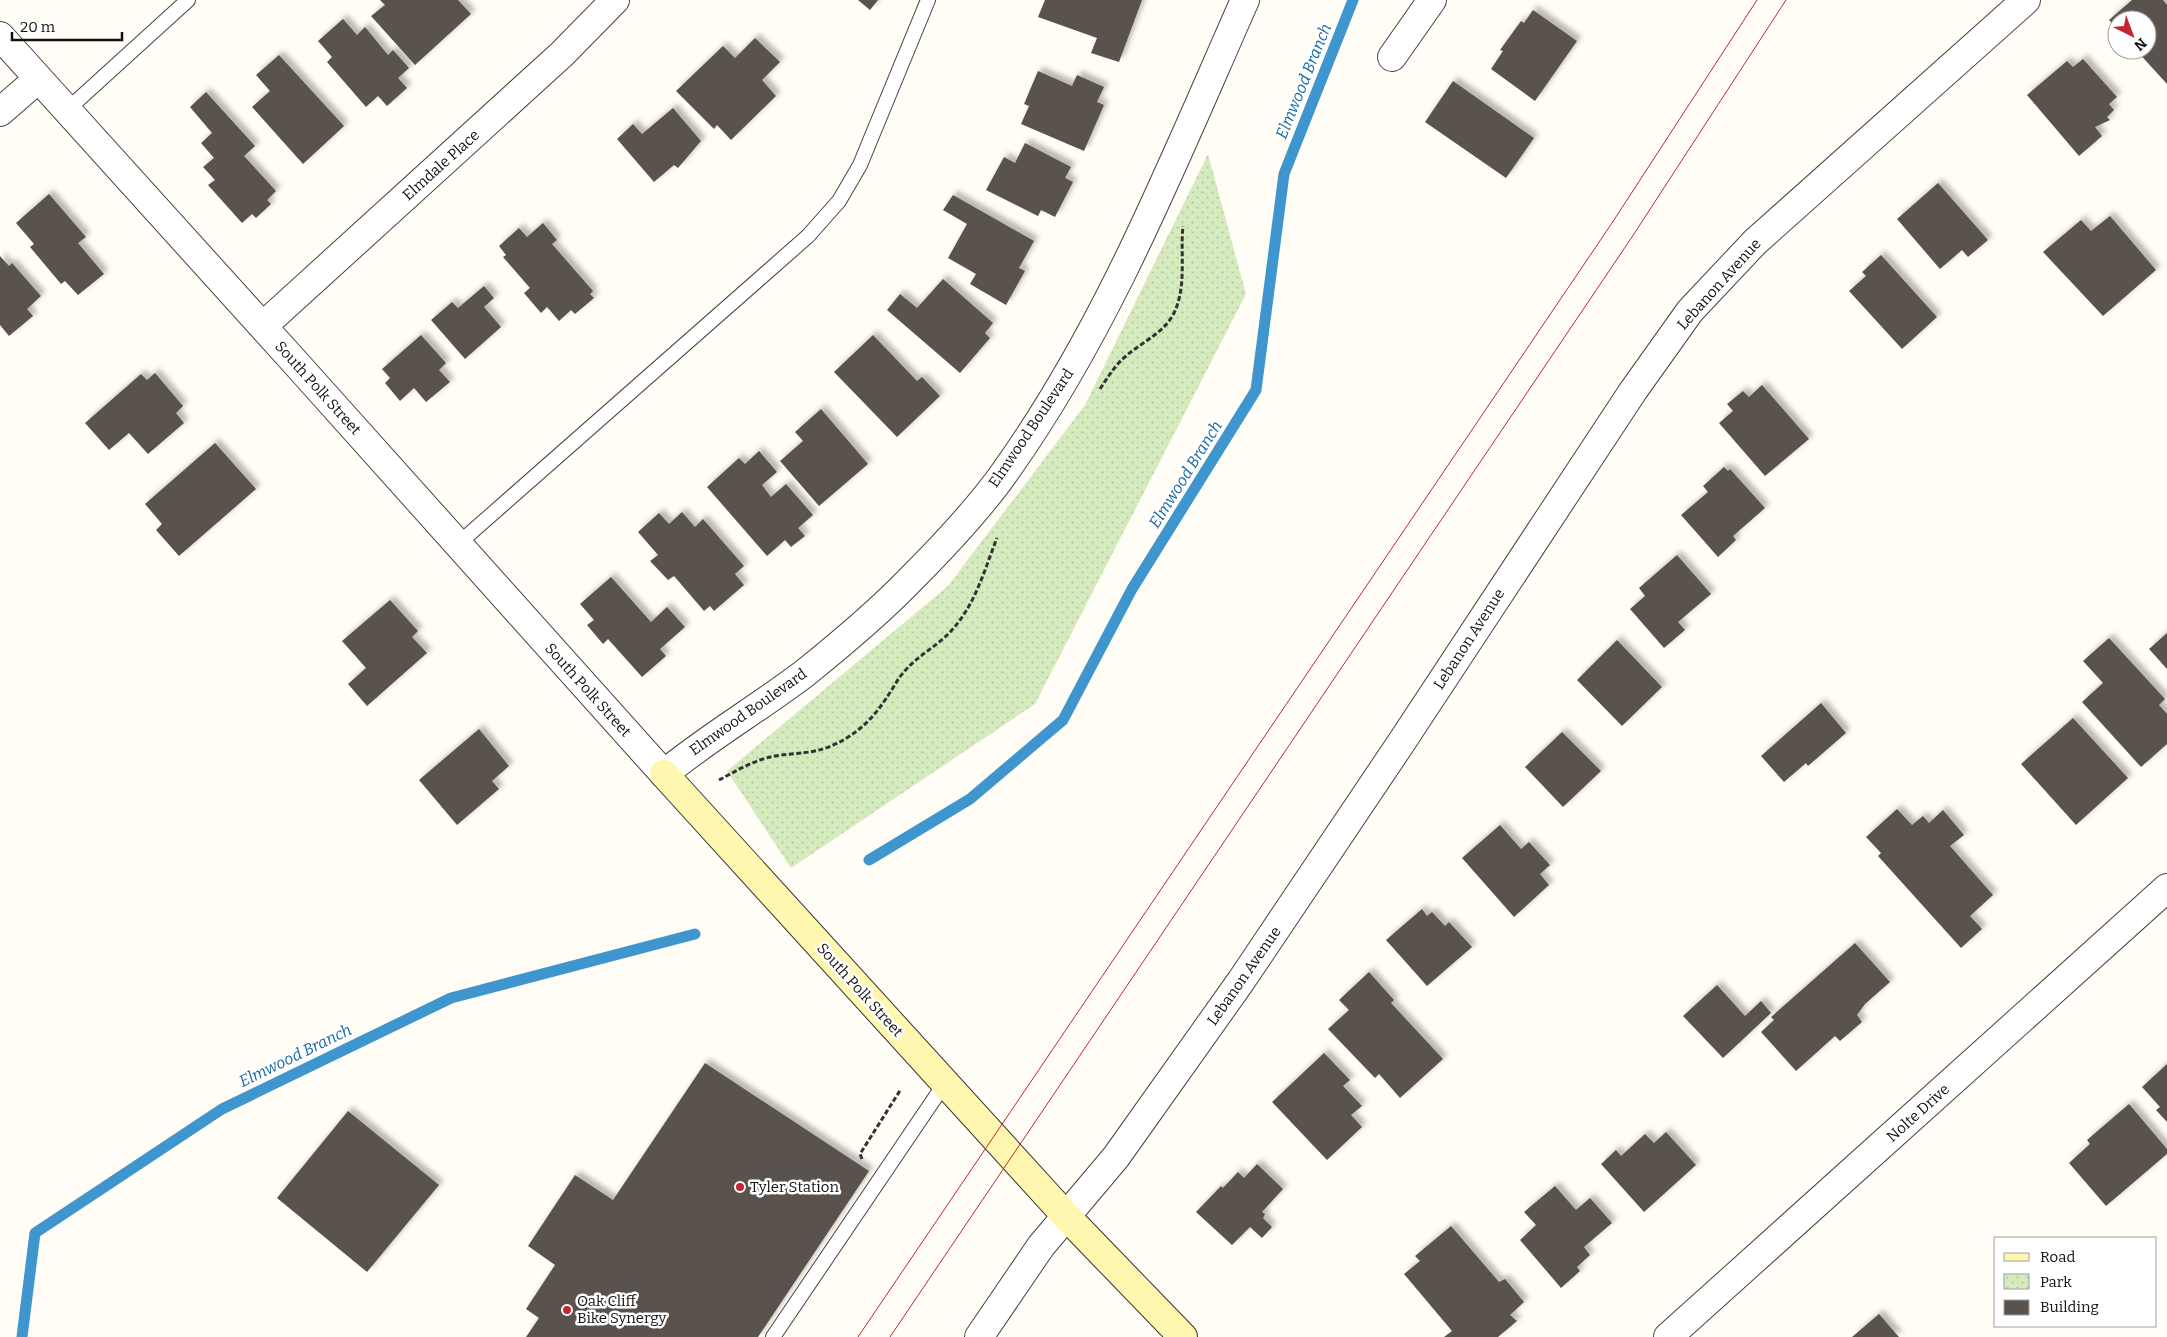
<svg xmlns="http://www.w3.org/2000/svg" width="2167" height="1337" viewBox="0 0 2167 1337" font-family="Bitter,serif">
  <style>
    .park { fill: url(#park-dots) }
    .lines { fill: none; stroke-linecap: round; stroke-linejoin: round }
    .stream { stroke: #3f96cf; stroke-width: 11 }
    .building { fill: #5a524d; filter: url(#shadow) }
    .lane-casing { stroke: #444; stroke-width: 16 }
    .street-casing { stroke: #444; stroke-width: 30 }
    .secondary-casing { stroke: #333; stroke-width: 30 }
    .path { stroke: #333; stroke-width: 3; stroke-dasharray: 5 2.5; stroke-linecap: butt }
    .lane { stroke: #fff; stroke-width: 14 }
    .street { stroke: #fff; stroke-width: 28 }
    .secondary { stroke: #fff6b0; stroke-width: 28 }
    .tram { stroke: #c4262e; stroke-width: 1 }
    .poi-dot { fill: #c4262e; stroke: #fff; stroke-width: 2 }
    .labels { text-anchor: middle; stroke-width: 5; stroke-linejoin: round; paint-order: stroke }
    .street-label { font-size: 15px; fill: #111; stroke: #fff }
    .poi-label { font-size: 15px; fill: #111; stroke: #fff; text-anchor: start }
    .water-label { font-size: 16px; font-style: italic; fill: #1768a6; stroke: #fff }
  </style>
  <defs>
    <pattern id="park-dots" width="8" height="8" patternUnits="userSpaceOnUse" patternTransform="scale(1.25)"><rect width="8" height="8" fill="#d5ebbd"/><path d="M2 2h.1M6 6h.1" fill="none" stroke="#b6c8a1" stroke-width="1.8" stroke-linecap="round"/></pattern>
    <filter id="shadow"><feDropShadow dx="4.5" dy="-4.5" stdDeviation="2.5" flood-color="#0004"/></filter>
  </defs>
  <rect width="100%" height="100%" fill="#fffdf5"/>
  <path class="park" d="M1208 154 1246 294 1035 704 791 868 727 771 948 586 1085 405Z"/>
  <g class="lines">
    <g class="stream">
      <path d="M869 860 970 799 1063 720 1132 589 1256 390 1284 174 1353 0"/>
      <path d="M22 1337 35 1233 222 1109 451 998 695 934"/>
    </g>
  </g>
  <g class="building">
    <path d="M380 0H458L471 14 415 65 371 16 385 5Z"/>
    <path d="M858 0H878L870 10Z"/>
    <path d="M1045 0H1142L1119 62 1091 53 1097 38 1038 17Z"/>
    <path d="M2132 0H2163L2167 5V84L2136 50H2147V20H2117V29L2109 20Z"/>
    <path d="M1533 10 1577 41 1535 101 1491 69 1503 51 1500 50 1521 21 1524 23Z"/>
    <path d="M343 19 357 35 365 27 388 55 393 50 409 68 398 78 407 88 387 106 378 96 366 107 327 62 332 57 318 41Z"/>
    <path d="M755 38 780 62 762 80 776 96 731 140 717 125 714 129 676 91 723 46 735 58Z"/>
    <path d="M279 55 344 126 303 164 252 107 270 91 256 75Z"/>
    <path d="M2083 59 2117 97 2109 104 2114 110 2107 117 2110 120 2095 127 2102 136 2079 156 2027 95 2067 61 2073 67Z"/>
    <path d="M1038 71 1072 86 1077 75 1104 87 1097 102 1104 105 1084 151 1021 124 1029 106 1024 104Z"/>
    <path d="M1453 81 1534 138 1506 178 1425 122Z"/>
    <path d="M206 92 255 146 244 156 276 191 267 200 271 204 256 218 252 214 242 223 208 185 215 180 203 167 214 158 201 143 212 133 190 107Z"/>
    <path d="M673 108 701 141 678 168 674 165 654 182 617 139 633 124 642 134Z"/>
    <path d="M1025 143 1071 167 1065 178 1073 182 1055 217 1041 210 1038 216 986 190 1004 157 1015 163Z"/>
    <path d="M1938 183 1988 240 1968 257 1962 250 1940 269 1897 219Z"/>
    <path d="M49 194 86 237 78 243 104 274 78 295 65 281 61 284 30 247 34 244 16 223Z"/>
    <path d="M953 195 1034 241 1019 268 1025 271 1006 305 970 284 976 274 948 258 967 224 943 210Z"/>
    <path d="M2110 216 2156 270 2103 316 2043 252 2081 220 2091 231Z"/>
    <path d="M543 223 557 240 552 244 593 291 590 294 594 298 575 314 571 310 559 321 547 307 541 313 524 293 530 288 503 257 506 255 499 246 519 228 527 237Z"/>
    <path d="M1881 255 1937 317 1902 349 1849 291 1866 276 1862 272Z"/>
    <path d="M0 256 9 266 12 263 41 296 27 309 33 316 9 336 0 325Z"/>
    <path d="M943 279 993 323 985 333 990 338 960 373 887 310 900 294 917 308Z"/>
    <path d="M484 286 494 298 484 307 501 327 465 359 431 320 452 302 458 308Z"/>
    <path d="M421 335 446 363 439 370 450 382 426 402 414 388 400 401 385 383 390 378 382 369Z"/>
    <path d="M873 335 917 381 922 377 940 396 897 437 834 372Z"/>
    <path d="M155 373 183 406 176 413 184 423 148 454 129 433 109 450 85 423 141 374 147 380Z"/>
    <path d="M1762 385 1809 439 1765 476 1719 423 1733 411 1727 404 1743 391 1749 397Z"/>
    <path d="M821 409 868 464 819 506 780 461 803 441 795 432Z"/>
    <path d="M215 443 256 489 179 556 156 530 162 524 145 504Z"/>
    <path d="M759 451 777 472 762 485 771 497 786 484 813 515 798 528 805 536 791 547 785 540 767 556 707 487 739 458 745 464Z"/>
    <path d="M1724 467 1728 471 1730 469 1765 508 1733 536 1736 540 1718 557 1681 515 1708 492 1703 486Z"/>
    <path d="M682 512 695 527 703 519 744 566 735 574 744 585 714 611 710 606 704 611 674 576 668 580 650 561 658 555 638 532 659 513 669 524Z"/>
    <path d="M1677 555 1711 594 1678 622 1685 630 1664 648 1630 609 1645 596 1639 588Z"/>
    <path d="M611 577 651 622 667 607 685 627 660 649 666 656 642 677 608 639 603 644 587 625 594 620 580 604Z"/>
    <path d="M390 600 418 631 412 637 427 653 367 706 348 684 366 668 342 641Z"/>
    <path d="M2167 633V669L2149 649Z"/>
    <path d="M2109 638 2165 699 2159 705 2167 714V744L2141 767 2082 702 2103 683 2083 661Z"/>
    <path d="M1617 640 1662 687 1622 726 1577 680Z"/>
    <path d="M1821 703 1846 733 1808 766 1806 763 1784 782 1761 756Z"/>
    <path d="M2073 718 2128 778 2076 825 2021 764Z"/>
    <path d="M479 729 509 766 492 781 499 789 457 825 419 780Z"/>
    <path d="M1562 732 1601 771 1563 807 1525 767Z"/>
    <path d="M1897 809 1912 825 1923 816 1929 823 1943 810 1964 835 1950 846 1993 895 1970 916 1982 929 1961 948 1878 856 1881 853 1866 837Z"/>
    <path d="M1500 825 1521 849 1529 842 1550 865 1540 874 1549 885 1514 917 1462 858Z"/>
    <path d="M1422 909 1427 916 1432 912 1445 926 1449 922 1472 947 1427 986 1386 940Z"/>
    <path d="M1855 943 1890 982 1865 1004 1857 1015 1862 1022 1840 1041 1835 1036 1796 1071 1761 1032 1774 1020 1771 1017Z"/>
    <path d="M1369 972 1394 1000 1391 1003 1443 1059 1400 1098 1379 1074 1375 1078 1328 1029 1349 1010 1339 1000Z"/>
    <path d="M1717 985 1745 1016 1761 1001 1771 1013 1723 1058 1683 1016Z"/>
    <path d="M1324 1053 1350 1080 1343 1086 1362 1106 1351 1115 1362 1127 1327 1160 1272 1102Z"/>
    <path d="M705 1063 869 1171 758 1337H526L539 1318 526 1309 555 1265 528 1246 575 1175 613 1200Z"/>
    <path d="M2167 1064V1122L2156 1110 2160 1107 2142 1087Z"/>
    <path d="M2129 1104 2167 1149V1154L2106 1206 2069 1163 2090 1144 2087 1140Z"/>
    <path d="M348 1111 439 1185 367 1272 277 1198Z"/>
    <path d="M1666 1132 1696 1165 1644 1212 1601 1164 1616 1150 1621 1156 1645 1134 1654 1143Z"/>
    <path d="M1257 1164 1283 1189 1262 1212 1265 1214 1263 1218 1272 1227 1262 1238 1250 1227 1232 1245 1196 1212 1221 1186 1223 1188 1238 1172 1244 1178Z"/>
    <path d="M1555 1186 1576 1210 1590 1198 1612 1223 1584 1247 1590 1255 1577 1267 1580 1271 1561 1288 1520 1240 1536 1225 1524 1212Z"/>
    <path d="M1451 1226 1499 1282 1505 1279 1524 1302 1510 1315 1517 1321 1498 1337H1444L1452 1331 1404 1274 1420 1261 1415 1256Z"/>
    <path d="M1879 1314 1899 1337H1852Z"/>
  </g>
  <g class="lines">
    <g class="lane-casing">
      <g id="lane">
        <path d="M67 110 188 0"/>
        <path d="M458 544 808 236 839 201 860 165 928 0"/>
        <path d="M773 1337 945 1083"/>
      </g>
    </g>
    <g class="street-casing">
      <g id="street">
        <path d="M0 36 293 360 664 774C709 737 759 708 805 673 841 644 877 614 909 581 943 547 980 508 1007 469 1109 325 1174 160 1245 0"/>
        <path d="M1392 57 1432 0"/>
        <path d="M0 112 38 79"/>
        <path d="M263 326 562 54 615 0"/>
        <path d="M979 1337 1041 1246 1116 1157 1241 981 1401 743 1633 391 1690 311 1755 242 2026 0"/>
        <path d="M1668 1337 2167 888"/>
      </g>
    </g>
    <g class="secondary-casing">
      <path id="secondary" d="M664 774 1067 1217 1183 1337"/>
    </g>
    <g class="path">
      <path d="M1100 389C1108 377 1115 365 1126 356 1142 342 1164 333 1174 313 1187 286 1180 254 1183 226"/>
      <path d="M719 780C736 771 756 759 775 756 794 753 812 754 831 746 857 735 874 718 889 694 894 687 898 678 904 672 917 656 936 647 950 632 975 606 984 571 997 538"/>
      <path d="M862 1159 860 1154 901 1089"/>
    </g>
    <use href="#lane" class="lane"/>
    <use href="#street" class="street"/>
    <use href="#secondary" class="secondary"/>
    <g class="tram">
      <path d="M858 1337 1612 223 1757 0"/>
      <path d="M890 1337 1632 237 1786 0"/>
    </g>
  </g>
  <g class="poi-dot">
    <circle cx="740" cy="1187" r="5"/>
    <circle cx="567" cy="1310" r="5"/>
  </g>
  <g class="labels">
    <g class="street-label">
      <text transform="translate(441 165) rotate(-42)" y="5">Elmdale Place</text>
      <text transform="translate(1719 284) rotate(-48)" y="5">Lebanon Avenue</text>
      <text transform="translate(318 388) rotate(48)" y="5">South Polk Street</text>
      <text transform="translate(1031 428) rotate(-56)" y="5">Elmwood Boulevard</text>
      <text transform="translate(1469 639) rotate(-57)" y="5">Lebanon Avenue</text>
      <text transform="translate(588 690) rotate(48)" y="5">South Polk Street</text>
      <text transform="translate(748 712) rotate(-35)" y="5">Elmwood Boulevard</text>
      <text transform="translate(1244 976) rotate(-55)" y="5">Lebanon Avenue</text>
      <text transform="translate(860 990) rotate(48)" y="5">South Polk Street</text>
      <text transform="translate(1918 1113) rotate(-42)" y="5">Nolte Drive</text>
    </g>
    <g class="poi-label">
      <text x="750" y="1192">Tyler Station</text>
      <text x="577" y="1306">Oak Cliff<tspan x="577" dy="17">Bike Synergy</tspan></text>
    </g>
    <g class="water-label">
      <text transform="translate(1303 81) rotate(-68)" y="6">Elmwood Branch</text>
      <text transform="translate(1185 474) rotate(-58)" y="6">Elmwood Branch</text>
      <text transform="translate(295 1055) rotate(-26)" y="6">Elmwood Branch</text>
    </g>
  </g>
  <rect x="1994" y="1237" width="162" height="90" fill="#ffffff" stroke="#a0a0a0"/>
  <rect x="2004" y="1253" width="25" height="8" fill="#fff6b0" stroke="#a0a0a0"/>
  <text x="2040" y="1262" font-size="15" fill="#111111">Road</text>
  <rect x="2004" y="1274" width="25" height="15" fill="url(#park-dots)" stroke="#a0a0a0"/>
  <text x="2040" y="1287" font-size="15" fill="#111111">Park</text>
  <rect x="2004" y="1300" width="25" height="15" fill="#5a524d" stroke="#a0a0a0"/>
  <text x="2040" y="1312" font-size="15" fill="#111111">Building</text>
  <g transform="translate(2132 35) rotate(138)"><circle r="24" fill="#ffffff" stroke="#a0a0a0"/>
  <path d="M0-4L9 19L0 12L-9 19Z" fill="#c4262e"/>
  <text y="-8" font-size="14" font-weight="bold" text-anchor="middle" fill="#111111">N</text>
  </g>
  <path d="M12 32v8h110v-8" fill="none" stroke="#111111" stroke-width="2.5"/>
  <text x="20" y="32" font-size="15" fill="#111111" stroke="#ffffff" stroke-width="4" paint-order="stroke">20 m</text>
</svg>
